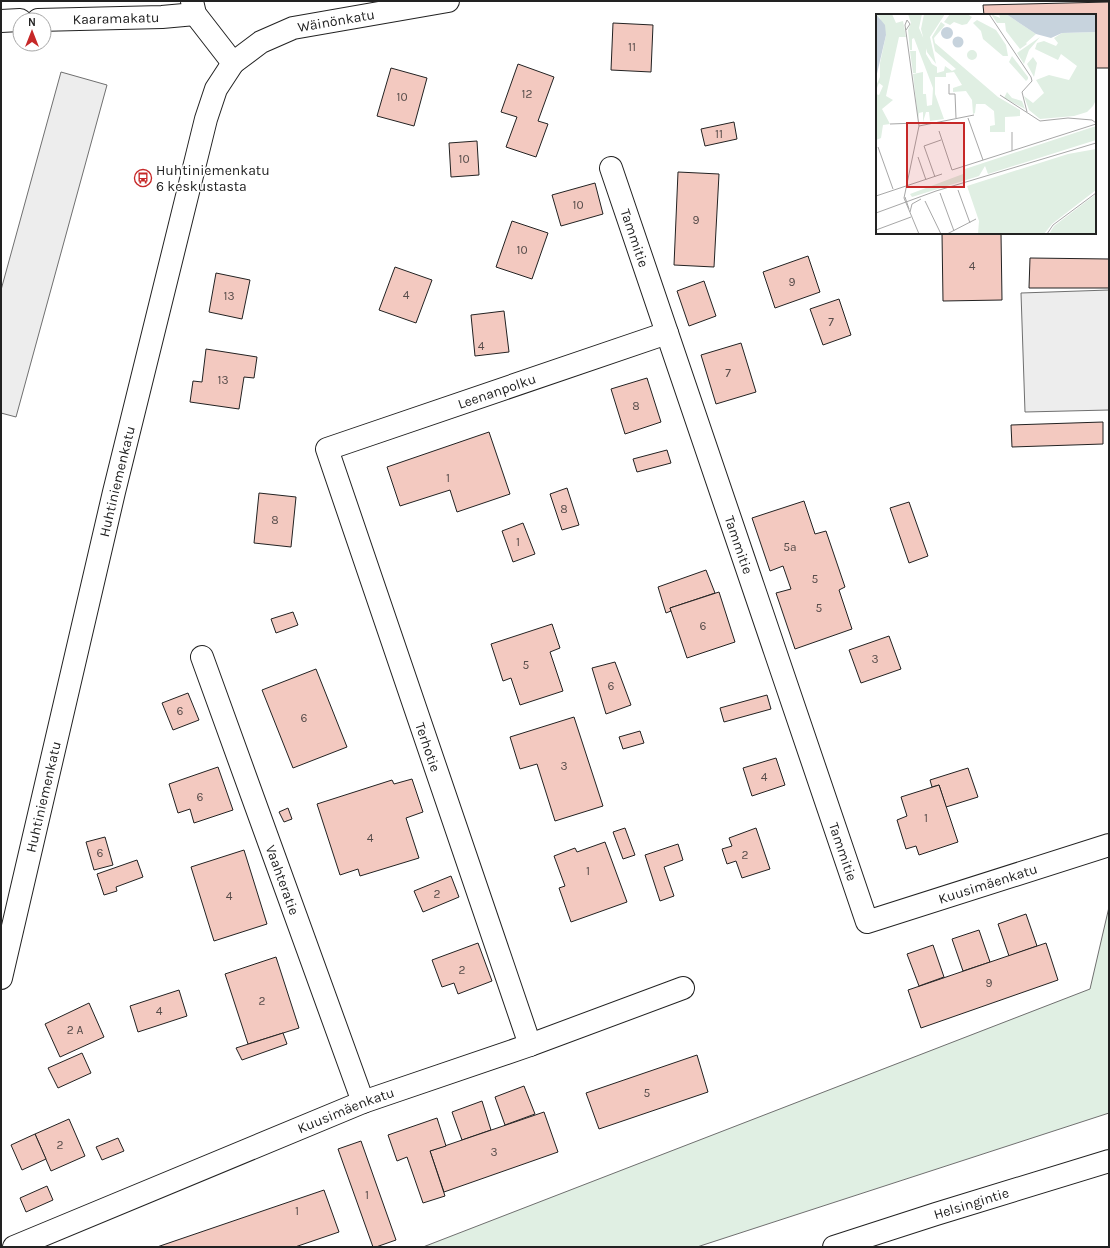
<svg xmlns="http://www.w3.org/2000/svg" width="1110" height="1248" viewBox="0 0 1110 1248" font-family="Karla,sans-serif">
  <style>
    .green { fill: #e0efe3; stroke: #6f6f6f }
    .parking { fill: #ededed; stroke: #6f6f6f }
    .building { fill: #f3c9c0; stroke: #222 }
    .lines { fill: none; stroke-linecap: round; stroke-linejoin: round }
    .minor-casing { stroke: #222; stroke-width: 24 }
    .tertiary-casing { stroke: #222; stroke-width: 24 }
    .primary-casing { stroke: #222; stroke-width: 24 }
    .minor { stroke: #fff; stroke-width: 22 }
    .tertiary { stroke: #fff; stroke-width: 22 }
    .primary { stroke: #fff; stroke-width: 22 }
    .labels { text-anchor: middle; stroke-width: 3; stroke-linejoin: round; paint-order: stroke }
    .number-label { font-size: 12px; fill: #564c4a }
    .street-label { font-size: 14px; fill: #222; stroke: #fff }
    .poi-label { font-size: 14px; fill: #222; stroke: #fff; text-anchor: start }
    .inset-road { fill: none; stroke: #a7a7a7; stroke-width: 1 }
    .view { fill: #c62828; fill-opacity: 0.15; stroke: #c62828; stroke-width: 2 }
    .inset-edge { fill: none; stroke: #222; stroke-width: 2 }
  </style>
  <rect width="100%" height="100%" fill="#fff"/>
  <path class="green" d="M1109 907V1113L697 1247H423L1090 989Z"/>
  <g class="parking">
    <path d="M61 72 107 85 16 417 1 413V290Z"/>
    <path d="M1109 290V410L1025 412 1021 293Z"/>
  </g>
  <g class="building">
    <path d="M1109 2V68H1095V15H984L983 5Z"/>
    <path d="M613 23 653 25 651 72 611 70Z"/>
    <path d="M518 64 554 77 538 121 548 124 536 157 506 147 517 117 501 112Z"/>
    <path d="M391 68 427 78 414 126 377 116Z"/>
    <path d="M734 122 737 139 705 146 701 129Z"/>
    <path d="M477 141 479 175 451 177 449 143Z"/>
    <path d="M678 172 719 174 714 267 674 265Z"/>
    <path d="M595 183 603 214 561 226 552 195Z"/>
    <path d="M512 221 548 233 532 279 496 267Z"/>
    <path d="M942 233H1001L1002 300 943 301Z"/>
    <path d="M808 256 820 292 775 308 763 272Z"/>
    <path d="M1030 258 1109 259V288H1029Z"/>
    <path d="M395 267 432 280 416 323 379 310Z"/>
    <path d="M216 273 250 280 242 319 209 312Z"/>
    <path d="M704 281 716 316 689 326 677 291Z"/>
    <path d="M839 299 851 335 823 345 810 309Z"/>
    <path d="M504 311 509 352 475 356 471 315Z"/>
    <path d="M741 343 756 392 716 404 701 355Z"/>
    <path d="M206 349 257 357 254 378 244 377 239 409 190 402 193 381 202 382Z"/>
    <path d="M647 378 661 422 625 434 611 389Z"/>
    <path d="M1103 422V444L1012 447 1011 425Z"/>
    <path d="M489 432 510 494 457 512 450 490 400 506 387 467Z"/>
    <path d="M667 450 671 463 637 472 633 459Z"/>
    <path d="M567 488 579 525 562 530 550 494Z"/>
    <path d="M259 493 296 497 291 547 254 543Z"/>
    <path d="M804 501 815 534 826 531 845 587 839 590 852 629 795 649 776 593 791 589 783 566 770 571 752 518Z"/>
    <path d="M909 502 928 556 909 563 890 508Z"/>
    <path d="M523 523 535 554 513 562 502 531Z"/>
    <path d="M706 570 715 593 670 608 671 611 666 613 658 587Z"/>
    <path d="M719 592 735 642 687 658 670 608Z"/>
    <path d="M293 612 298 625 276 633 271 619Z"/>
    <path d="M552 624 560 648 550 652 563 691 520 705 511 678 503 681 491 644Z"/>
    <path d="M889 636 901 669 861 683 849 650Z"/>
    <path d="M615 662 631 705 606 714 592 668Z"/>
    <path d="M316 669 347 747 293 768 262 690Z"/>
    <path d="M188 693 199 720 173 730 162 703Z"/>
    <path d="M767 695 771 709 724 722 720 708Z"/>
    <path d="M574 717 603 806 555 821 537 764 520 769 510 737Z"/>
    <path d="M640 731 644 743 623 749 619 737Z"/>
    <path d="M776 758 785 785 752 796 743 768Z"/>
    <path d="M218 767 233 810 194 823 190 809 178 813 169 784Z"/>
    <path d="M968 768 978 797 946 807 939 785 932 787 930 780Z"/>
    <path d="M412 779 423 812 406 818 419 858 360 876 358 869 340 875 317 804 392 780 394 784Z"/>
    <path d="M939 785 958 842 919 855 916 846 906 849 897 820 907 816 901 797Z"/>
    <path d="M288 808 292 819 284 822 279 812Z"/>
    <path d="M625 828 635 855 623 859 613 832Z"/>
    <path d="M756 828 770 869 742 878 736 861 727 864 722 849 732 846 729 838Z"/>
    <path d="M105 837 113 865 94 870 86 842Z"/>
    <path d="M605 842 627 902 571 922 559 888 565 886 554 856 575 848 577 852Z"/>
    <path d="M678 844 683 860 664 867 674 896 660 901 645 855Z"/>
    <path d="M244 850 267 924 214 941 191 867Z"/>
    <path d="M137 860 143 877 116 887 117 891 104 895 97 874Z"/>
    <path d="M451 876 459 897 423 912 414 891Z"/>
    <path d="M1026 914 1037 946 1009 956 998 924Z"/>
    <path d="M979 930 990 962 963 971 952 939Z"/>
    <path d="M478 943 492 981 458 994 454 983 442 987 432 960Z"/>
    <path d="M1046 943 1058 980 921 1028 908 990Z"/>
    <path d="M933 945 944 977 919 986 907 954Z"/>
    <path d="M276 957 299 1028 248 1044 225 974Z"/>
    <path d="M179 990 187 1016 138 1032 130 1006Z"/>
    <path d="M89 1003 104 1037 60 1057 45 1024Z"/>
    <path d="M283 1033 287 1044 242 1060 236 1048Z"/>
    <path d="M82 1053 91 1073 58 1088 48 1068Z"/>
    <path d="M697 1055 708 1092 599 1129 586 1093Z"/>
    <path d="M524 1086 535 1114 505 1125 495 1097Z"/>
    <path d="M482 1101 491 1130 462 1140 452 1112Z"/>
    <path d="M544 1112 558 1152 444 1192 430 1151Z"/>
    <path d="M437 1118 446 1146 430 1151 445 1196 423 1203 407 1157 397 1161 388 1135Z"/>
    <path d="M69 1119 85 1156 51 1171 35 1134Z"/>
    <path d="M35 1134 46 1159 22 1170 11 1145Z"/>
    <path d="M118 1138 124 1151 102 1160 96 1147Z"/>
    <path d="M361 1141 396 1240 376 1247H373L338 1149Z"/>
    <path d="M47 1186 53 1200 26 1212 20 1198Z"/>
    <path d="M324 1190 339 1232 295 1247H157Z"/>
  </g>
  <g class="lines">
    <g class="minor-casing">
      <g id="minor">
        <path id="s1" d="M192 1 195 14 233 63 261 42 293 28 448 1"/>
        <path id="s2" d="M38 20 162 17 195 14"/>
        <path d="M1 21 20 20"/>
        <path id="s3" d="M611 168 867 922 1109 845"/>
        <path id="s4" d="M202 657 363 1102"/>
        <path id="s5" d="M530 1045 327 449 667 333"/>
        <path id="s6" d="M14 1247 363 1102 530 1045 683 988"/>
      </g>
    </g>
    <g class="tertiary-casing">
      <g id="tertiary">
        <path id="s7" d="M1 978 114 492 206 119 216 89 233 63"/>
      </g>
    </g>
    <g class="primary-casing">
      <g id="primary">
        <path id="s8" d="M834 1247 936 1214 1109 1161"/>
      </g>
    </g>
    <use href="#minor" class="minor"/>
    <use href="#tertiary" class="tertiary"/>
    <use href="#primary" class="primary"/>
  </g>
  <defs>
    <g id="bus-ring" transform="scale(0.9)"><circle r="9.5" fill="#fff" stroke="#c62828" stroke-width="1.5"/><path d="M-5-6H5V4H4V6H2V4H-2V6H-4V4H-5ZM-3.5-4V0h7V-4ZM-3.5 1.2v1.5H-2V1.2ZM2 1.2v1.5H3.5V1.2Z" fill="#c62828"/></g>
  </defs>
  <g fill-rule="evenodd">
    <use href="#bus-ring" x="143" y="178"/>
  </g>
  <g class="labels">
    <g class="number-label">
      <text x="632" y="51">11</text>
      <text x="527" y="98">12</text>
      <text x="402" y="101">10</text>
      <text x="719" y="138">11</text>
      <text x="464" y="163">10</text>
      <text x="578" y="209">10</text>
      <text x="696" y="224">9</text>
      <text x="522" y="254">10</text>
      <text x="972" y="270">4</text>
      <text x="792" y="286">9</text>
      <text x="406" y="299">4</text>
      <text x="229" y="300">13</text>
      <text x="831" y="326">7</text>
      <text x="481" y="350">4</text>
      <text x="728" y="377">7</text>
      <text x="223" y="384">13</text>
      <text x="636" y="410">8</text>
      <text x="448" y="482">1</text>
      <text x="564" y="513">8</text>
      <text x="275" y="524">8</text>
      <text x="518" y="546">1</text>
      <text x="790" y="551">5a</text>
      <text x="815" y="583">5</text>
      <text x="819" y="612">5</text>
      <text x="703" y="630">6</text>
      <text x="875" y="663">3</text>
      <text x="526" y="669">5</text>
      <text x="611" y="690">6</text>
      <text x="180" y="715">6</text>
      <text x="304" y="722">6</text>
      <text x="564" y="770">3</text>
      <text x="764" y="781">4</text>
      <text x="200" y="801">6</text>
      <text x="926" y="822">1</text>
      <text x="370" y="842">4</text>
      <text x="100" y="857">6</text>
      <text x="745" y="859">2</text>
      <text x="588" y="875">1</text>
      <text x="437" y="898">2</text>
      <text x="229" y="900">4</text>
      <text x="462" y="974">2</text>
      <text x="989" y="987">9</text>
      <text x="262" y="1005">2</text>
      <text x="159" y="1015">4</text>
      <text x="75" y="1034">2 A</text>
      <text x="647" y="1097">5</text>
      <text x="60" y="1149">2</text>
      <text x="494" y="1156">3</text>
      <text x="367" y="1199">1</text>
      <text x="297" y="1215">1</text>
    </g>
    <g class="street-label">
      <text dy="5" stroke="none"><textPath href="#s2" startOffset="78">Kaaramakatu</textPath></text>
      <text dy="5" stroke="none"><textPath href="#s1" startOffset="189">Wäinönkatu</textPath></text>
      <text dy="5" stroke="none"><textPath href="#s3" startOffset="74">Tammitie</textPath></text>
      <text dy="5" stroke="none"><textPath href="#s5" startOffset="809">Leenanpolku</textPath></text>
      <text dy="5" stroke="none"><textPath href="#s7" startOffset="510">Huhtiniemenkatu</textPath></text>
      <text dy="5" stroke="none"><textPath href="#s3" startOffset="398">Tammitie</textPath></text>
      <text transform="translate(428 747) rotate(71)" y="5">Terhotie</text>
      <text dy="5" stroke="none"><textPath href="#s7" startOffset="186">Huhtiniemenkatu</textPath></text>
      <text dy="5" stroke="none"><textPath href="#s3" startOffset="722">Tammitie</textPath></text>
      <text dy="5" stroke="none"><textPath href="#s4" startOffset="237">Vaahteratie</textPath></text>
      <text dy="5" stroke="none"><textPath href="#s3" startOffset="923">Kuusimäenkatu</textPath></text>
      <text dy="5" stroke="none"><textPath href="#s6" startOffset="359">Kuusimäenkatu</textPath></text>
      <text dy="5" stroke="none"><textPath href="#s8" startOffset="144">Helsingintie</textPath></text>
    </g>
    <g class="poi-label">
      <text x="156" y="175">Huhtiniemenkatu<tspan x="156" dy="16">6 keskustasta</tspan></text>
    </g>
  </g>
  <g transform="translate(876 14)">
    <rect width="220" height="220" fill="#fff"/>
    <path d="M0 0H16L20 9 27 7 30 23H23L10 82 17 86 6 95 14 110 7 111 5 124 0 126V80L3 81 7 72 3 69 1 74 0 72 4 63V49L10 21 4 4ZM32 0H46L43 14 50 30V40L56 50 61 53V59L68 57 69 52 76 57 80 55 59 37 56 23 65 8 69 11 58 24 59 29 122 83 144 96V102L129 103V118H114V112L119 111 118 97 109 90H100L99 99 97 100 96 86 90 77 77 78V74L86 71 78 58 70 59V63H59V80L68 105 54 107 53 98H50L47 108V98L43 99 42 105 37 60 47 58V80H50L51 92 56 91 57 74 38 24 36 25V36H34L32 16 35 9ZM48 0H69L54 23 60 50 51 38 45 15ZM74 0H91L96 3 91 10 86 11 78 8 74 11 68 8ZM115 0 124 4 123 0H130L160 20 150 29 139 19 151 30 144 35 130 17 129 9H121ZM101 6 120 16 130 31 132 42H127L107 25 105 17 97 9ZM220 18V86L217 92 211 98 198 102 164 105 153 96 148 82 157 89 168 79 160 66 173 61 193 66 201 52 185 40 182 46 159 35 161 29 168 27 180 32 182 29 178 24 186 19ZM164 23 153 36 148 50 141 39ZM91 41a5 5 0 1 1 10 0a5 5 0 1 1-10 0ZM34 37H40V59H37ZM136 42 152 63V65L150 67 133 48ZM157 43 161 49 158 63 151 50ZM131 78 136 84 146 87 149 95 128 84ZM220 112V126L112 160 109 152 103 162 36 183 34 180 87 160 89 155ZM220 135V176L176 210 168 220H102L103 207 91 172 192 140ZM220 180V220H173L178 212Z" fill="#e0efe3"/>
    <path d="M0 0 9 11 10 21 0 64ZM130 0H220V18L186 19 175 24 160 20ZM65 19a6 6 0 1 1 12 0a6 6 0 1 1-12 0ZM76.5 28a5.5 5.5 0 1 1 11 0a5.5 5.5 0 1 1-11 0Z" fill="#c7d3dd"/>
    <path class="inset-road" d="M113 0 155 63 156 67 146 78 151 98M30 16 34 10 31 6 29 11 43 112 28 184 43 220M73 70V80H79L80 104M124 81 164 107 192 104 216 106 220 109M92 104 107 146M14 110 41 109M43 112 98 101M63 117 76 156 220 110M136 118V137M2 133 17 175M42 143 50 166M59 163 48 132 65 126M82 176 94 209M64 179 78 217M0 182 66 160M29 183 33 195M49 187 65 220M34 198 36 190 45 185M0 199 60 177 220 129M0 216 35 203M71 220 100 205M171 220 177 211 220 179"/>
    <path class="view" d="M31 109H88V173H31Z"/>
    <rect width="220" height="220" class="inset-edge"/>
  </g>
  <rect width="1110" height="1248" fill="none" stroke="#222222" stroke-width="4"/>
  <g transform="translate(32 32)"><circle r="19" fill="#ffffff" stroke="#a7a7a7"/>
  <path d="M0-3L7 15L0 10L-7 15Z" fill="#c62828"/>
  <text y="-6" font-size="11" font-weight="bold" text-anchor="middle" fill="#222222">N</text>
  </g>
</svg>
